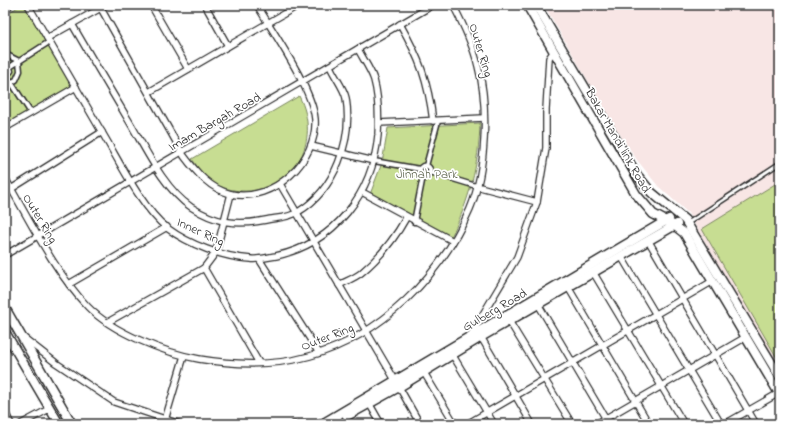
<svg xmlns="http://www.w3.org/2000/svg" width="785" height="429" viewBox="0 0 785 429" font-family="'Indie Flower',sans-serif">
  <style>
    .built { fill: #f8e6e5 }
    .green { fill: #c7dd92; stroke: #79845e }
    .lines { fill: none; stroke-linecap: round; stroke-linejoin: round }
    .service-casing { stroke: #2b2b2b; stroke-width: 6 }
    .pedestrian-casing { stroke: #2b2b2b; stroke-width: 7 }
    .minor-casing { stroke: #2b2b2b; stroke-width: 8 }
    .secondary-casing { stroke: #2b2b2b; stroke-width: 11 }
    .service { stroke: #fff; stroke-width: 3 }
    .pedestrian { stroke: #fff; stroke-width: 4 }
    .minor { stroke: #fff; stroke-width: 5.5 }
    .secondary { stroke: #fff; stroke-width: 8 }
    .labels { text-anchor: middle; stroke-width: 3.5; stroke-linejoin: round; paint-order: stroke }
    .street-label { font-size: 13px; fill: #2b2b2b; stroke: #fff }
    .park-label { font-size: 13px; fill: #5a604a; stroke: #fff }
  </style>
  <rect width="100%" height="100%" fill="#fff"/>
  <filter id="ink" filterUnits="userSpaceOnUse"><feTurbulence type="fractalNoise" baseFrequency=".025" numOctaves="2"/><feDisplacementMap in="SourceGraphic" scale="8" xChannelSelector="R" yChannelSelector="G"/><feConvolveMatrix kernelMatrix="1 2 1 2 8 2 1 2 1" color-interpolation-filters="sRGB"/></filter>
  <g filter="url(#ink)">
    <path class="built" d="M544 5H780V370L688 213 658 186 637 160 613 124Z"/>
    <g class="green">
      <path d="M21 5H24L72 86 5 126V15Z"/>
      <path d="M299 96C323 142 293 193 241 191 227 190 212 185 203 175 199 170 196 164 192 159Z"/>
      <path d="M480 123C479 165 469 202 450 239L369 197 382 163 388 128Z"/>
      <path d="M780 181V363L702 229Z"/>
    </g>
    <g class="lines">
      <g class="service-casing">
        <path id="service" d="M688 223 780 163"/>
      </g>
      <g class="pedestrian-casing">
        <g id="pedestrian">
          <path d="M5 54 19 61 20 71 16 80 5 85"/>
          <path d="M5 63 9 65 11 71 5 77"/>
          <path d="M10 67 49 42"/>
          <path d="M7 76 31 113"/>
          <path d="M374 161 420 169"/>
          <circle cx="425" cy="171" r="5.5"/>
          <path d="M426 166 438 121"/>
          <path d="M430 172 476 186"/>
          <path d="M414 222 423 176"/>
        </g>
      </g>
      <g class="minor-casing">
        <g id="minor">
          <path d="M28 5C54 50 81 96 107 141 122 167 144 210 167 228 190 245 222 257 251 259 259 260 268 257 276 256 335 243 373 193 378 135 379 117 379 98 374 80 371 70 363 59 358 49"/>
          <path d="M99 5 184 156C196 172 210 189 231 194 274 203 318 160 315 119 312 88 273 32 257 5"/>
          <path d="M151 5 188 69"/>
          <path d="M205 5 228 46"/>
          <path d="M5 8 10 5"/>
          <path d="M72 24C91 57 110 89 129 121 145 148 164 189 191 207 216 223 236 226 266 220 275 218 289 218 298 212 335 190 353 140 346 98 344 88 334 76 330 66"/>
          <path d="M400 24C420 59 428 81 433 121"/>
          <path d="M47 38 106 5"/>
          <path d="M149 92 299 5"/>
          <path d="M379 123 484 118"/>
          <path d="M5 128 76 87"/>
          <path d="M311 146 374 161"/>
          <path d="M5 178C29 219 55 273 88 307 112 332 165 353 199 359 235 365 275 366 310 356 381 336 441 276 470 209 486 171 489 107 478 66 473 45 463 24 453 5"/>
          <path d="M280 184 395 380"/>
          <path d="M476 186 537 202"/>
          <path d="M11 189 102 132"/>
          <path d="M362 192 453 241"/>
          <path d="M648 240 756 424"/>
          <path d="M5 255 433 5"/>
          <path d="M621 256 721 424"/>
          <path d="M259 259 319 353"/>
          <path d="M204 268 259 363"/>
          <path d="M593 272 684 424"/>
          <path d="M69 284 167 227"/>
          <path d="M339 285C346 281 355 278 361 273 379 258 395 238 406 218"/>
          <path d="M568 287 649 424"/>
          <path d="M538 304 609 424"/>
          <path d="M509 321 572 424"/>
          <path d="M108 322 204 268 216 252 231 194"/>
          <path d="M470 336 517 257 537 202 546 148V110L549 58 554 51"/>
          <path d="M481 337 532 424"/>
          <path d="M24 338 56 363 114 402 180 424"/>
          <path d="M452 354 494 424"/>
          <path d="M423 371 455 424"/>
          <path d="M399 387 420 424"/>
          <path d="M369 403 381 424"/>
          <path d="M5 412 11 424"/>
          <path d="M165 420 184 356"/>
          <path d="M340 420 342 424"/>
          <path d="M21 424 49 409"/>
          <path d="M294 424H309"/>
          <path d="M467 424 713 281"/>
          <path d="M596 424 746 337"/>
          <path d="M725 424 779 393"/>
        </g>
      </g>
      <g class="secondary-casing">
        <g id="secondary">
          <path d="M527 5 636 194 653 214 675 226 684 233 780 395"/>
          <path d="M536 5 637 175 651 192 685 220 780 377"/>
          <path d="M5 308 72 424"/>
          <path d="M5 332 59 424"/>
          <path d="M347 416 399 387 481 337 677 224"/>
          <path d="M322 424 669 219"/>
        </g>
      </g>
      <use href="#service" class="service"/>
      <use href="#pedestrian" class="pedestrian"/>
      <use href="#minor" class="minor"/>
      <use href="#secondary" class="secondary"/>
    </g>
  </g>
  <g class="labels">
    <g class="street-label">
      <text transform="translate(482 50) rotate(73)" y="5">Outer Ring</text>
      <text transform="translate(214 121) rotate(-30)" y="5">Imam Bargah Road</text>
      <text transform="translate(619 140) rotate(60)" y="5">Bakar Mandi link Road</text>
      <text transform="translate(41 218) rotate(59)" y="5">Outer Ring</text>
      <text transform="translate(201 231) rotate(25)" y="5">Inner Ring</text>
      <text transform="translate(494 309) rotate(-30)" y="5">Gulberg Road</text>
      <text transform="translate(327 336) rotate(-21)" y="5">Outer Ring</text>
    </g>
    <g class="park-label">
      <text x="427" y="178">Jinnah Park</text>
    </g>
  </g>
  <rect width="785" height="429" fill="none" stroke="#fff" stroke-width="20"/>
  <rect x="10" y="10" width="765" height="409" fill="none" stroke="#2b2b2b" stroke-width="1.5" filter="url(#ink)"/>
</svg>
